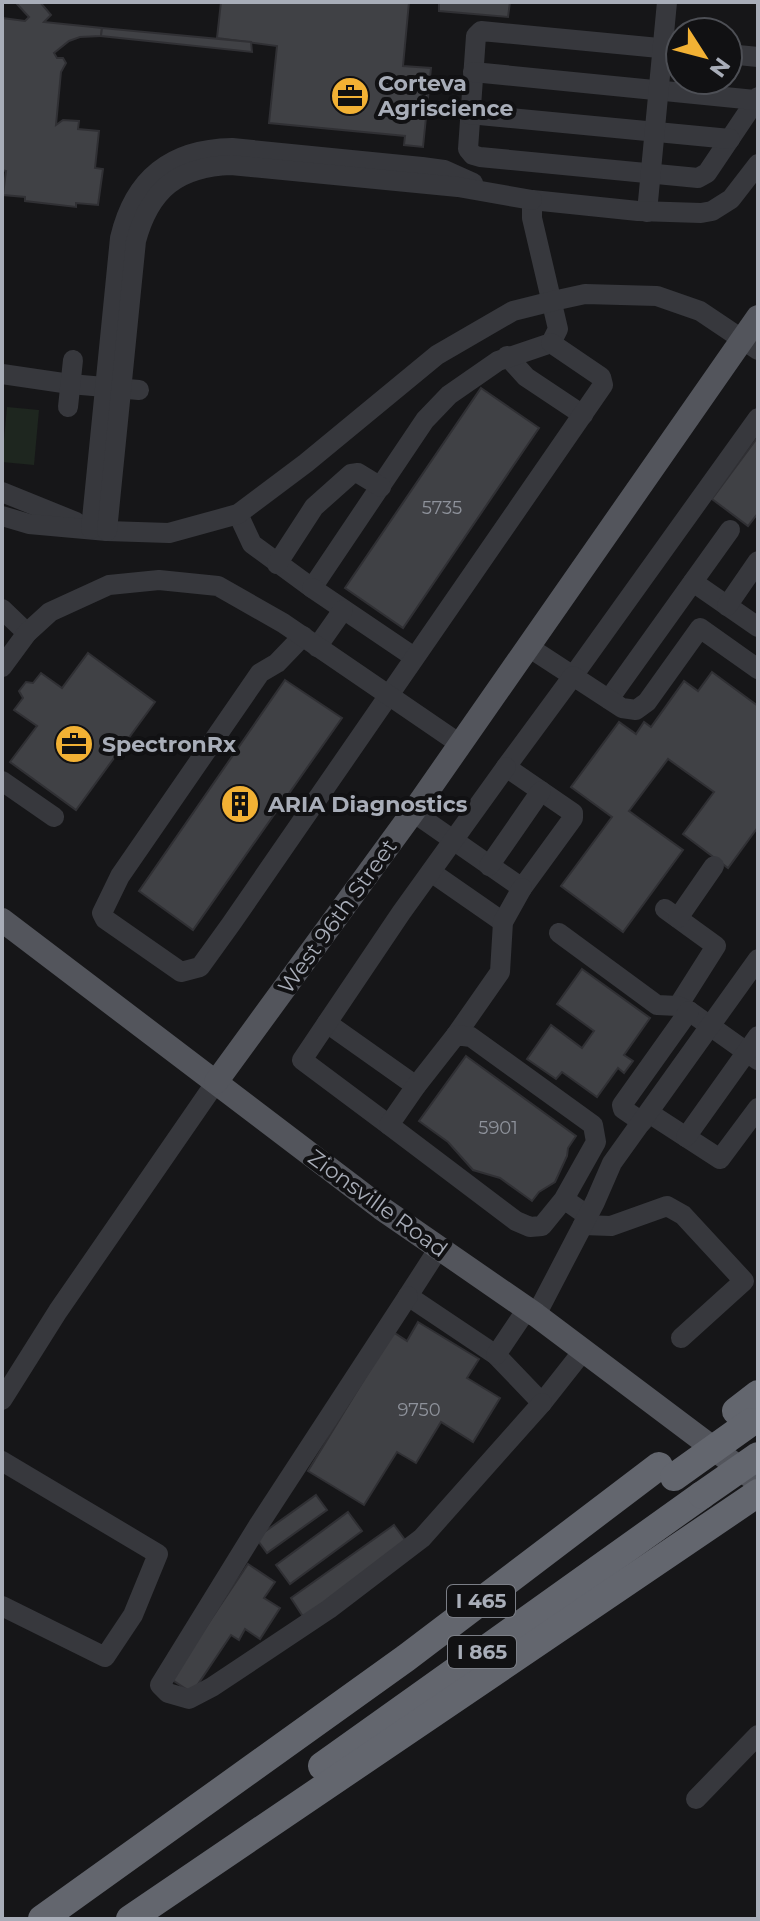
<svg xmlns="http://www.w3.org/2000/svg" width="760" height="1921" viewBox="0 0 760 1921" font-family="Montserrat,sans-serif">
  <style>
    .green { fill: #1e261f }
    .building { fill: #404145; stroke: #303034; stroke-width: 2 }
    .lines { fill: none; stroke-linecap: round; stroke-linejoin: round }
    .minor { stroke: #37383d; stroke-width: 20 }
    .major { stroke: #53555c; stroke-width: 24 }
    .highway { stroke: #63666e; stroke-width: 28 }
    .highway-bridge { stroke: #63666e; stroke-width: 28 }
    .labels { text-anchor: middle; stroke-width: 8; stroke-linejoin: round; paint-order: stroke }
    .number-label { font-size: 18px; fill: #8e929b }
    .shield { fill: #111113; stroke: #7b7e86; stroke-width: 2 }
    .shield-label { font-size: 20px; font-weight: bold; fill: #a8adb8 }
    .poi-label { font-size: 22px; font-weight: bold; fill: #a8adb8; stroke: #111113; text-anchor: start }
    .street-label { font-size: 22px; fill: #a8adb8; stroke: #111113 }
  </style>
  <rect width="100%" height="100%" fill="#161618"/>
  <path class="green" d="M7 407 39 410 34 465 2 462Z"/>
  <g class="building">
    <path d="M19 2H40L51 15 44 22 102 28 101 36 80 37 69 41 54 53 57 58H63L66 63 61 72 56 125 63 120 79 121 78 129 99 131 95 168 103 169 98 205 76 203V207L25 201V197L3 195 6 171 2 170V18L25 21 29 17 17 4Z"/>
    <path d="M221 2H409L403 66 431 68 423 147 404 145 405 136 269 123 277 46 217 38Z"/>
    <path d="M439 2H510L508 17 439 11Z"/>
    <path d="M102 28 251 42 252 52 101 36Z"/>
    <path d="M481 388 539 428 403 628 345 588Z"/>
    <path d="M758 437V513L748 526 712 499Z"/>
    <path d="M88 653 155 702 76 810 10 762 37 726 14 710 23 698 19 691 26 682 33 683 41 673 62 688Z"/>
    <path d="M712 672 758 706V827L728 868 683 834 714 792 668 759 629 811 683 850 623 932 561 886 612 817 571 787 619 722 636 734 644 722 651 727 684 681 698 691Z"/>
    <path d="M285 680 342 718 193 930 139 891Z"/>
    <path d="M582 969 650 1018 624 1055 633 1061 624 1073 618 1068 597 1097 562 1072 556 1079 527 1059 551 1025 582 1048 594 1031 557 1004Z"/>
    <path d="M466 1056 576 1136 568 1148 567 1156 555 1182 539 1192 532 1201 500 1178 473 1170 448 1142 419 1121Z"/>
    <path d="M418 1322 479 1359 467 1378 500 1398 473 1442 441 1422 416 1463 397 1452 364 1505 308 1471 393 1332 407 1341Z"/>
    <path d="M316 1495 327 1510 267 1553 256 1538Z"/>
    <path d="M348 1512 362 1531 290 1584 276 1565Z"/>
    <path d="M394 1525 408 1544 304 1618 291 1598Z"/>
    <path d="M248 1564 275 1582 264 1598 280 1608 260 1639 245 1629 239 1640 231 1635 192 1693 171 1679Z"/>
  </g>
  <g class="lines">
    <g class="minor">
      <path d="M680 50 481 31 476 36 468 149 473 155 480 157 698 178 707 173 758 97"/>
      <path d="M728 54 758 57"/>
      <path d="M473 72 755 100"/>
      <path d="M469 114 730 139"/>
      <path d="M647 212 667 2"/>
      <path d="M507 356 526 377 583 415"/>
      <path d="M2 374 70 384 139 390"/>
      <path d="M68 407 73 360"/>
      <path d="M2 492 76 522"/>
      <path d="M238 514 252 544 312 588 425 420 449 395 498 361 551 343 558 329 532 218V200L638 211 701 213 712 211 731 199 758 164"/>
      <path d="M2 516 29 524 107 531 169 533 238 514 306 463 437 355 513 311 553 301 585 294 657 296 700 311 758 350"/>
      <path d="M91 529 120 238C134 179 170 149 232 148L422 167 444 170 473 183"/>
      <path d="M107 531 136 241C150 189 178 167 231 165L458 187 532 200"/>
      <path d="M277 564 314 507 351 474 358 473 381 487"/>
      <path d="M693 582 758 627"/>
      <path d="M312 588 414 657"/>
      <path d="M727 606 758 561"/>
      <path d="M2 609 27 633"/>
      <path d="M303 636 277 663 260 673 120 876 102 913 105 919 181 972 200 967 231 924 603 385 601 377 551 343"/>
      <path d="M527 646 573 676 758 418"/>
      <path d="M317 647 343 610"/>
      <path d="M2 667 27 633 50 612 109 585 159 580 218 586 283 623 460 744"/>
      <path d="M609 699 730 530"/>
      <path d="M2 781 54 817"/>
      <path d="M413 812 522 888 573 818V813L506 767 573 676 622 708 636 710 647 702 700 628 758 669"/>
      <path d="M489 866 541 791"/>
      <path d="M431 872 503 922"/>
      <path d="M665 909 716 946 678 1006"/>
      <path d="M678 918 714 866"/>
      <path d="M559 933 657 1005 678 1006 689 1011 758 1060"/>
      <path d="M327 1023 416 1086"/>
      <path d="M456 1035 500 972 503 922 522 888"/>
      <path d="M649 1113 720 1159 758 1108"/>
      <path d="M642 1122 623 1109 622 1105 689 1011"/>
      <path d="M389 1125 302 1060 401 913 506 767"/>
      <path d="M686 1137 758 1036"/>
      <path d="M564 1199 542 1226 530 1227 516 1221 389 1125 416 1086 456 1035 471 1037 593 1125 596 1142 564 1199 588 1216"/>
      <path d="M583 1225 611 1226 667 1206 683 1215 744 1281 681 1338"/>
      <path d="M439 1248 408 1296 496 1355 542 1403 583 1351"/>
      <path d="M408 1296 258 1526 160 1685 168 1693 189 1699 212 1687 329 1609 422 1538 542 1403"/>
      <path d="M536 1315 595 1202 612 1163 758 959"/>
      <path d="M496 1355 527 1309"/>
      <path d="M2 1400 58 1311 216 1082"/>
      <path d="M2 1461 158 1554 133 1615 105 1657 2 1606"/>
      <path d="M696 1799 758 1735"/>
    </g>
    <g class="major">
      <path d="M2 920 381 1208 536 1315 758 1482"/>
      <path d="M216 1082 413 812 758 317"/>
    </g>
    <g class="highway">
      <path d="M736 1411 758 1394"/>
      <path d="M322 1766 702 1495"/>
      <path d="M42 1919 406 1658 659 1466"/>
      <path d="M130 1919 758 1493"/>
    </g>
    <g class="highway-bridge">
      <path d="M674 1477 751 1422"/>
      <path d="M702 1495 758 1456"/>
    </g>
  </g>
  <defs>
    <g id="office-disc" transform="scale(2)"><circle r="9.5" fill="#f2b134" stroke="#111113"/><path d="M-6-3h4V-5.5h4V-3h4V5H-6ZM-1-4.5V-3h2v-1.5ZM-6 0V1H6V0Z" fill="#111"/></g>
    <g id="building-disc" transform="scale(2)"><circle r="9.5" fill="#f2b134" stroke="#111113"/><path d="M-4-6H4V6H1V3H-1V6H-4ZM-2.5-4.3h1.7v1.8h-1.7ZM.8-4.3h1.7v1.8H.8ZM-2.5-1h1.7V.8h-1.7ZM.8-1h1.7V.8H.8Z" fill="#111"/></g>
  </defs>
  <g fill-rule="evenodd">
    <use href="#office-disc" x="350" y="96"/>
    <use href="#office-disc" x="74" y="744"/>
    <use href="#building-disc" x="240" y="804"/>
  </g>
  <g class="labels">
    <g class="number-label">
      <text x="442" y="514">5735</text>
      <text x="498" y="1134">5901</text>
      <text x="419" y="1416">9750</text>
    </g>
    <g class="shield">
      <rect x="447" y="1585" width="68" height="32" rx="6"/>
      <rect x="448" y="1636" width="68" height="32" rx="6"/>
    </g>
    <g class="shield-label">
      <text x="481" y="1608">I 465</text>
      <text x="482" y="1659">I 865</text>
    </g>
    <g class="poi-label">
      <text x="378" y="91">Corteva<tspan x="378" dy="25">Agriscience</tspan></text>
      <text x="102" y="752">SpectronRx</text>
      <text x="268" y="812">ARIA Diagnostics</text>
    </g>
    <g class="street-label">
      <text transform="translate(337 916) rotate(-54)" y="8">West 96th Street</text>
      <text transform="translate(378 1203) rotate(36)" y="8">Zionsville Road</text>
    </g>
  </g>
  <rect width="760" height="1921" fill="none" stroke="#a8adb8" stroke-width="8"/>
  <g transform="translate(704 56) rotate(126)"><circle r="38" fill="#111113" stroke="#4d4f55" stroke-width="2"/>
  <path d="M0-6L14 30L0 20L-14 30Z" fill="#f2b134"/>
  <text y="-12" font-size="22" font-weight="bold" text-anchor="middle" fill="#a8adb8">N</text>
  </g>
</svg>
